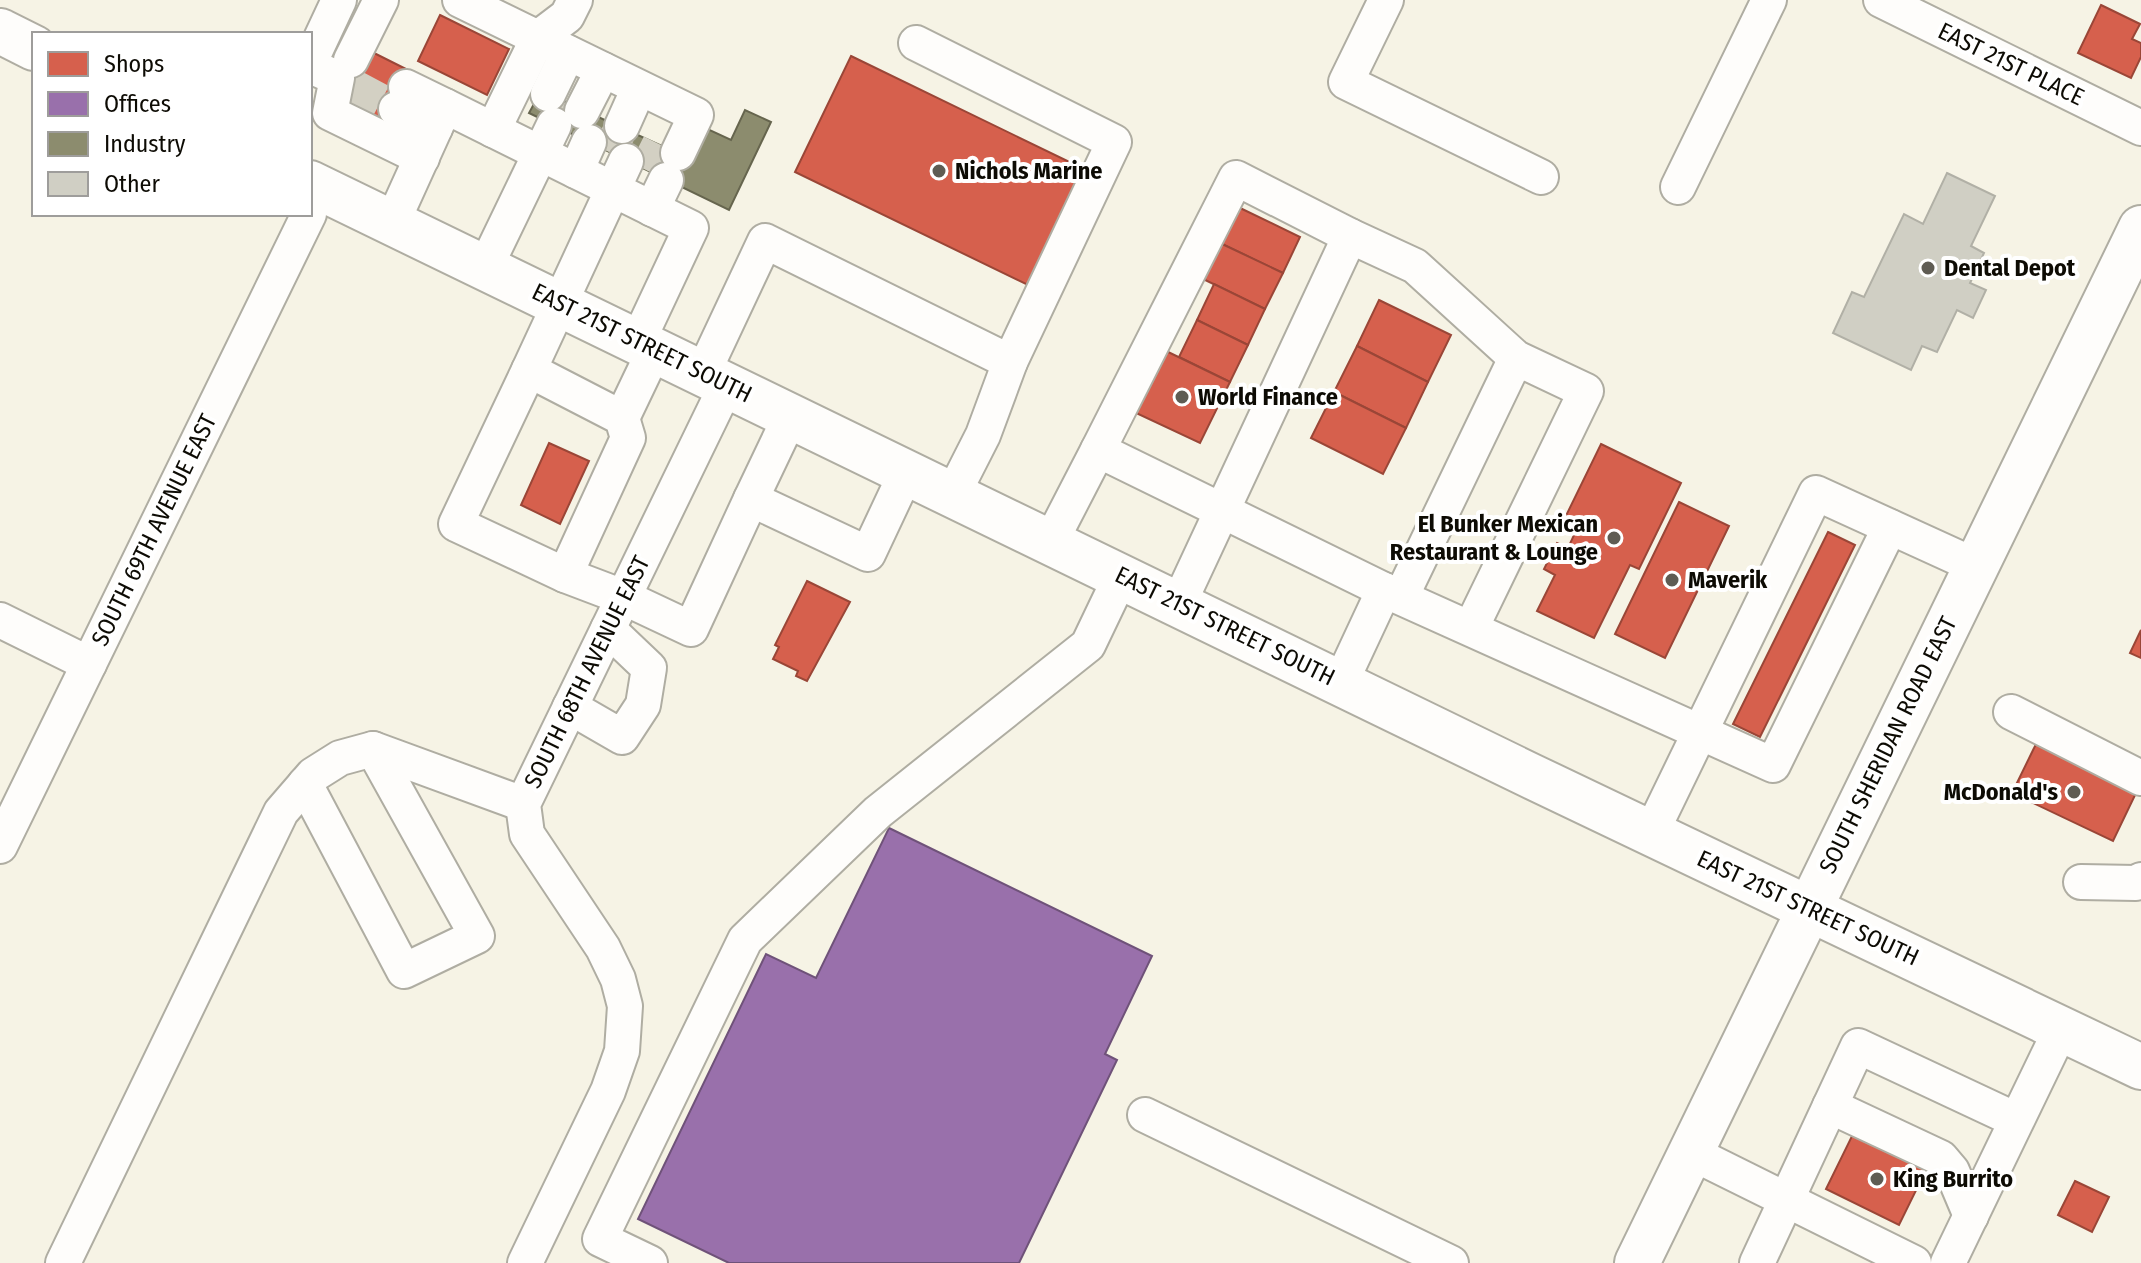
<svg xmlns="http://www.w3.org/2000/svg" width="2141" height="1263" viewBox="0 0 2141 1263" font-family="'Fira Sans Condensed',sans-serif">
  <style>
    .shops { fill: #d6604d; stroke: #9a4637; stroke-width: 2 }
    .offices { fill: #9970ab; stroke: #6f5279; stroke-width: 2 }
    .industry { fill: #8c8c6e; stroke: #66654e; stroke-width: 2 }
    .building { fill: #d0cfc4; stroke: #b1b0a6; stroke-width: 2 }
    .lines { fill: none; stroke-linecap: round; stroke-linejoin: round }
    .minor-tunnel { stroke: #d3d0c3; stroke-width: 34; stroke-dasharray: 34 17; stroke-linecap: butt }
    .minor-casing { stroke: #afada2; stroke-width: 38 }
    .major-casing { stroke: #afada2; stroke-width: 48 }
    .minor { stroke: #fefdfb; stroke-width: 34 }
    .major { stroke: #fefdfb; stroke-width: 44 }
    .poi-dot { fill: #5f5c53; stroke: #fff; stroke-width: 3 }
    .labels { text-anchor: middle; stroke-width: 8; stroke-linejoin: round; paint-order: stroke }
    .street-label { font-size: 24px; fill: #0d0b04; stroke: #fff }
    .poi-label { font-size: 24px; font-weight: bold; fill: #0d0b04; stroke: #fff; text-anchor: start }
  </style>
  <rect width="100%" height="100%" fill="#f6f3e5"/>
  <g class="shops">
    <path d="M2101 5 2140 24 2132 39 2141 43V57L2131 78 2078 53Z"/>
    <path d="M440 15 509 49 487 95 418 61Z"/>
    <path d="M368 50 414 73 388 124 343 102Z"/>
    <path d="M851 56 1084 169 1028 285 795 172Z"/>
    <path d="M1238 207 1300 237 1283 273 1220 243Z"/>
    <path d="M1220 243 1283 273 1265 309 1203 279Z"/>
    <path d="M1214 284 1265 309 1248 345 1197 320Z"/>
    <path d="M1379 300 1451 335 1428 382 1357 346Z"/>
    <path d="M1197 320 1248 345 1230 382 1179 357Z"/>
    <path d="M1357 346 1428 382 1406 428 1334 392Z"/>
    <path d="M1164 350 1230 382 1200 443 1134 412Z"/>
    <path d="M1334 392 1406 428 1383 474 1311 438Z"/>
    <path d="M549 443 589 461 560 524 521 505Z"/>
    <path d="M1601 444 1681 483 1639 569 1630 565 1594 638 1537 611 1555 575 1544 569 1557 543 1568 548 1575 533 1561 526Z"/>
    <path d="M1679 502 1729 526 1665 658 1615 634Z"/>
    <path d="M1828 532 1855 545 1760 737 1733 724Z"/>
    <path d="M807 581 850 602 807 681 796 676 798 671 773 659 779 647 775 645Z"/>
    <path d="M2141 630V658L2130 653Z"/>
    <path d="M2037 742 2137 791 2113 841 2012 793Z"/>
    <path d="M1854 1132 1927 1168 1899 1225 1826 1189Z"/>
    <path d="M2075 1181 2109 1197 2092 1232 2058 1215Z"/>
  </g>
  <path class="offices" d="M889 828 1152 956 1105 1054 1117 1060 1019 1263H729L638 1219 766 954 816 978Z"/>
  <path class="industry" d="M541 91 686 157 701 126 731 140 745 110 771 122 729 210 529 113Z"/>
  <path class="building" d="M1947 173 1995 196 1971 246 1984 253 1970 283 1986 290 1973 318 1957 310 1937 352 1922 346 1911 370 1833 333 1852 292 1864 297 1904 214 1923 224Z"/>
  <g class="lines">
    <g class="minor-tunnel">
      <path d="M351 85 396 109"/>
      <path d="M554 125 565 103"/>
      <path d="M609 152 622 126"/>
      <path d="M646 170 659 144"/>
    </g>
    <g class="minor-casing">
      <g id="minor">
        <path d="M460 0 538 38 567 16 575 0"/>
        <path d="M1386 0 1346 82 1541 177"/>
        <path d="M1881 0 2141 128"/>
        <path d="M916 43 1114 142 1010 362"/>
        <path d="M351 60 381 0"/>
        <path d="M310 62 339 0"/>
        <path d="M310 66 337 78 330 113 422 158"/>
        <path d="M406 87 445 106"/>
        <path d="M548 94 568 53"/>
        <path d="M396 109 435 128"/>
        <path d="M582 111 603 70"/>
        <path d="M622 126 639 88"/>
        <path d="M493 130 538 38 696 115 678 153"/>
        <path d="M626 161 529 370 622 418 628 438 565 575 623 597 691 629 751 499"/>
        <path d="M576 171 589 142"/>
        <path d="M1678 187 1769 0"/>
        <path d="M652 209 666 180"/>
        <path d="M392 223 445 106 691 228 638 341"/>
        <path d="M485 268 554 125"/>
        <path d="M529 370 456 524 565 575"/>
        <path d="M703 373 765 241 1010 362 983 435 953 494"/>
        <path d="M791 415 751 499 868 554 907 471"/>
        <path d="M622 418 655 349"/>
        <path d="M1098 450 1236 178 1350 236"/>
        <path d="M1051 541 1098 450 1384 590 1773 765 1890 527"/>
        <path d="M1401 597 1516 358"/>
        <path d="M1179 603 1350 236 1415 266 1516 358 1586 391 1471 628"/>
        <path d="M0 620 89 664"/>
        <path d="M1341 682 1384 590"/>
        <path d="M570 707 622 737 643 705 649 668 608 629"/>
        <path d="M2011 712 2141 778"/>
        <path d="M305 784 404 971 477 936 373 749"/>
        <path d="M1651 833 1816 493 1976 566"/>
        <path d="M0 846 309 214"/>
        <path d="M2081 882 2136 883 2141 880"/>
        <path d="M1830 1106 1941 1158 1952 1171 1971 1216"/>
        <path d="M1145 1115 1451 1263"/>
        <path d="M1692 1153 1914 1263"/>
        <path d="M63 1263 281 812 313 775 340 758 373 749 523 804"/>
        <path d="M525 1263 608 1091 622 1051 625 1006 618 979 603 948 527 834 523 804 727 384"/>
        <path d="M650 1263 600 1239 745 940 878 812 1088 645 1121 576"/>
        <path d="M1757 1263 1858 1046 2016 1120"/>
        <path d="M1948 1263 2061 1029"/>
      </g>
    </g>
    <g class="major-casing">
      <g id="major">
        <path d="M0 31 34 48"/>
        <path d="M310 183 1531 776 2141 1067"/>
        <path d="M1637 1263 2141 228"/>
      </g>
    </g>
    <use href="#minor" class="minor"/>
    <use href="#major" class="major"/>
  </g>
  <g class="poi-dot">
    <circle cx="939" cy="171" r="8"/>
    <circle cx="1928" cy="268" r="8"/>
    <circle cx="1182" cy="397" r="8"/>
    <circle cx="1614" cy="538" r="8"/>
    <circle cx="1672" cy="580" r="8"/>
    <circle cx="2074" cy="792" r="8"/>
    <circle cx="1877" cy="1179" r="8"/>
  </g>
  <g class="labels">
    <g class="street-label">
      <text transform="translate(2011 64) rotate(26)" y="8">EAST 21ST PLACE</text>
      <text transform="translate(642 343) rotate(26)" y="8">EAST 21ST STREET SOUTH</text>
      <text transform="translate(154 530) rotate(-64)" y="8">SOUTH 69TH AVENUE EAST</text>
      <text transform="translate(1225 626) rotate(26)" y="8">EAST 21ST STREET SOUTH</text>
      <text transform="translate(587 672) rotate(-64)" y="8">SOUTH 68TH AVENUE EAST</text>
      <text transform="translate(1888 745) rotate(-64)" y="8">SOUTH SHERIDAN ROAD EAST</text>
      <text transform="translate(1808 908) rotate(25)" y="8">EAST 21ST STREET SOUTH</text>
    </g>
    <g class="poi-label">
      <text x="955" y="179">Nichols Marine</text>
      <text x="1944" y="276">Dental Depot</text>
      <text x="1198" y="405">World Finance</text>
      <text x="1598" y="532" text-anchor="end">El Bunker Mexican<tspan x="1598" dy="28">Restaurant &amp; Lounge</tspan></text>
      <text x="1688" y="588">Maverik</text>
      <text x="2058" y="800" text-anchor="end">McDonald's</text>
      <text x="1893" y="1187">King Burrito</text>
    </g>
  </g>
  <rect x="32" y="32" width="280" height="184" fill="#ffffff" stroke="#9e9d9b" stroke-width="2"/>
  <rect x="48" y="52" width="40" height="24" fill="#d6604d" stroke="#9e9d9b" stroke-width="2"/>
  <text x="104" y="72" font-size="24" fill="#0d0b04">Shops</text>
  <rect x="48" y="92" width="40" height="24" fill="#9970ab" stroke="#9e9d9b" stroke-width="2"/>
  <text x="104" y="112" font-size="24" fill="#0d0b04">Offices</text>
  <rect x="48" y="132" width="40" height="24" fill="#8c8c6e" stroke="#9e9d9b" stroke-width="2"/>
  <text x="104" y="152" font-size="24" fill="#0d0b04">Industry</text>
  <rect x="48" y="172" width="40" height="24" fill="#d0cfc4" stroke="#9e9d9b" stroke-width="2"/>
  <text x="104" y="192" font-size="24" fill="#0d0b04">Other</text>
</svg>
